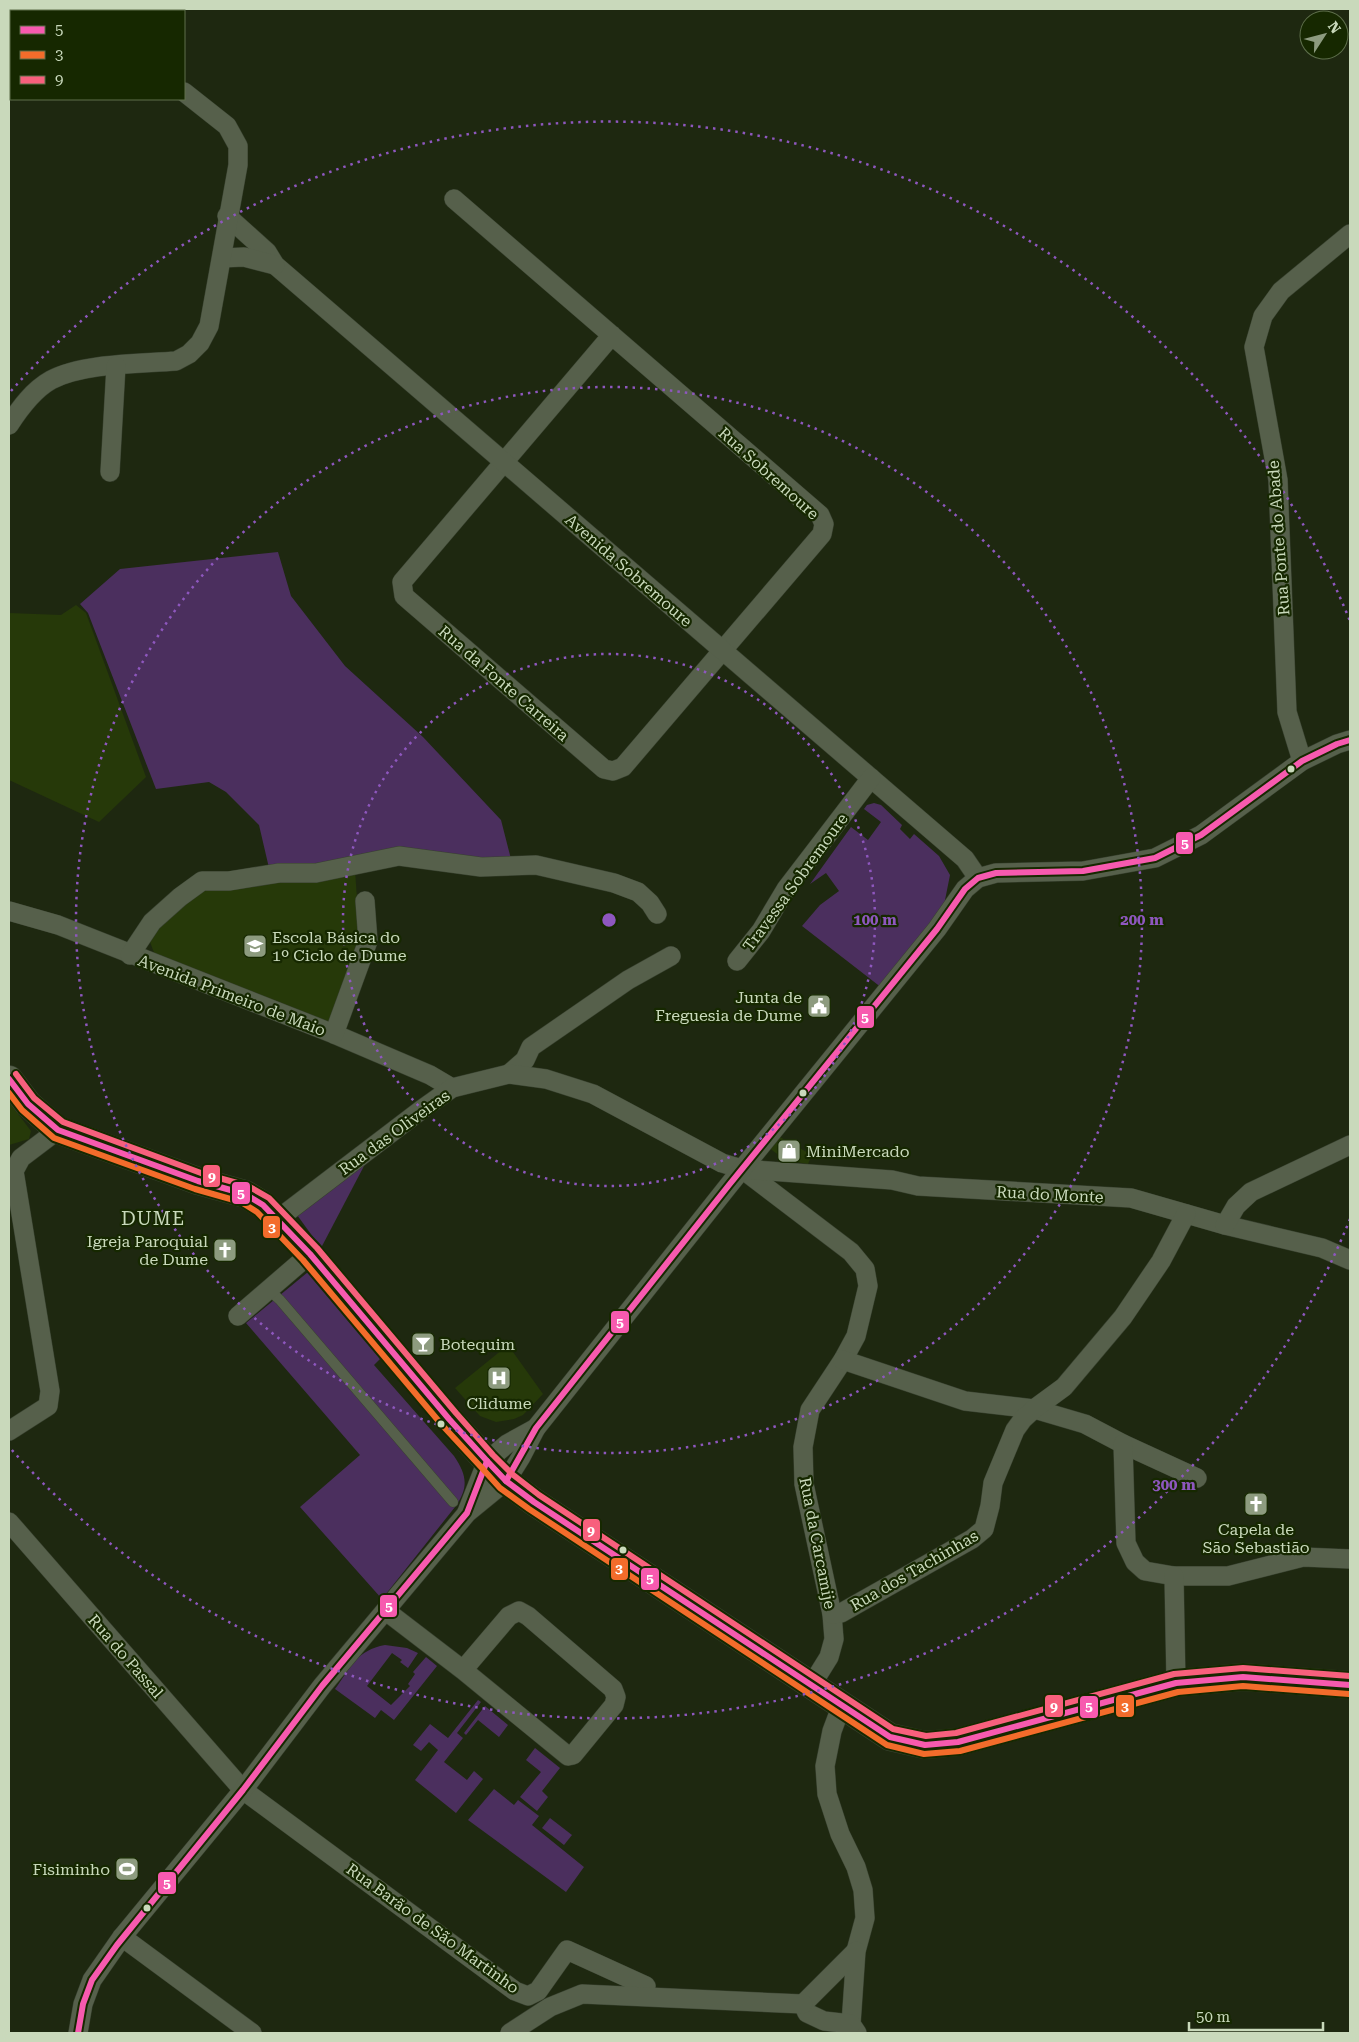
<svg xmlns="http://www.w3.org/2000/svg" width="1359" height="2042" viewBox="0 0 1359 2042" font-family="'Roboto Serif',serif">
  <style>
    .built { fill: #263909 }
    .green { fill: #4b2f5e }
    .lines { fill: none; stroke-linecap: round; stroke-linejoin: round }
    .lane-casing { stroke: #38412f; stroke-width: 11 }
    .street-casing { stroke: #38412f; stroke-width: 20 }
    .secondary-casing { stroke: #38412f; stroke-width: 28 }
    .lane { stroke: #56604b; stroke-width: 10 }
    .street { stroke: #56604b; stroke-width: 19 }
    .secondary { stroke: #56604b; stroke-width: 26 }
    .bus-1-casing { stroke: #162800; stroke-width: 10 }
    .bus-2-casing { stroke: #162800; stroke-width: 10 }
    .bus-3-casing { stroke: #162800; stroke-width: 10 }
    .bus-1 { stroke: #f75aaf; stroke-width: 6 }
    .bus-2 { stroke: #f36c2b; stroke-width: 6 }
    .bus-3 { stroke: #f8607d; stroke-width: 6 }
    .ring { fill: none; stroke: #8e57be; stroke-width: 2.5; stroke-dasharray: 2.5 5 }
    .bus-dot { fill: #c9d9bb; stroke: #162800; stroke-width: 2 }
    .labels { text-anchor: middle; stroke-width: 4.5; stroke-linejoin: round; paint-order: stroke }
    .street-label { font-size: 16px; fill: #c9d9bb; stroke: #162800 }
    .poi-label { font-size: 16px; fill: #c9d9bb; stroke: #162800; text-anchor: start }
    .quarter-label { font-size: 19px; letter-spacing: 1px; fill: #c9d9bb; stroke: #162800 }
    .centre { fill: #8e57be; stroke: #162800; stroke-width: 2.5 }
    .ring-label { font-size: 15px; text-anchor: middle; font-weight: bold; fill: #8e57be; stroke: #162800; stroke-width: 4.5; stroke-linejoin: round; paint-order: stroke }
    .line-badge { stroke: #162800; stroke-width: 2 }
    .badge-label { font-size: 14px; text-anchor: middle; font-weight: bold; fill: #fff }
  </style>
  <rect width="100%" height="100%" fill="#1e2810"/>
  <g class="built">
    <path d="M76 605 86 613 146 777 99 822 9 780V613L61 615Z"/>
    <path d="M355 870 360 942 329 1022 157 959 153 950 149 939 161 922 204 886Z"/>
    <path d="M9 1102 31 1131 29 1139 9 1145Z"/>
    <path d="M778 1136 812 1155 808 1164 785 1160 768 1147Z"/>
    <path d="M508 1345 543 1394 523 1415 514 1419 496 1422 480 1416 455 1388Z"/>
  </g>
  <g class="green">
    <path d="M278 552 291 596 345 666 423 737 501 820 512 863 418 854 316 867 269 868 259 825 226 792 209 782 156 789 88 613 80 604 120 569Z"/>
    <path d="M874 803 881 805 902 825 900 829 910 839 914 834 939 856 950 875 943 910 882 988 802 926 820 905 839 891 826 873 810 884 851 827 868 840 881 822 864 809 867 805Z"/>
    <path d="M375 1145 321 1248 292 1208Z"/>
    <path d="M308 1272 382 1357 374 1365 454 1456C467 1475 469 1488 455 1507L382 1599 300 1507 360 1455 246 1323Z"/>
    <path d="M385 1645 407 1648 418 1653 408 1668 400 1662 402 1660 392 1653 367 1686 391 1705 410 1686 408 1684 415 1674 413 1672 426 1657 437 1666 394 1720 381 1710 375 1718 335 1689C351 1667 357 1650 385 1645Z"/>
    <path d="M478 1700 481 1702 457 1733 463 1738 444 1762 467 1780 474 1771 483 1779 456 1813 415 1780 438 1750 429 1742 421 1751 413 1745 430 1724 448 1738Z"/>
    <path d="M485 1706 508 1725 499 1737 478 1720 466 1735 464 1733Z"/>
    <path d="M535 1748 560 1768 542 1791 548 1797 537 1811 520 1797 541 1772 526 1760Z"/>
    <path d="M494 1789 514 1805 518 1800 539 1816 532 1825 584 1867 566 1892 468 1820Z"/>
    <path d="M550 1818 572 1835 564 1845 542 1828Z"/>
  </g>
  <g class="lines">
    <g class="lane-casing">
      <path id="lane" d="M269 1290 280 1300 453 1502"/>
    </g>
    <g class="street-casing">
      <g id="street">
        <path d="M26 9 31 11"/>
        <path d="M454 199 820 515 824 524 822 534 623 767 613 771 604 769 404 596 402 582 612 335"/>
        <path d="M227 216 267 252 275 265 965 859 978 878"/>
        <path d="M222 258 244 257 275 265"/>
        <path d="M9 425C20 408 33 390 51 380 83 363 139 364 176 361L189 354 200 343 209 326 238 165V146L227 126 184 92"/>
        <path d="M110 472 116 366"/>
        <path d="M1302 761 1287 712 1278 480 1254 347 1263 316 1281 291 1350 234"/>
        <path d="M9 911 58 925 334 1034 430 1075 452 1088"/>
        <path d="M130 955 152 922 180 897 202 881H229L279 873H316L399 856 481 867 536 865 614 883 638 892 650 903 657 914"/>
        <path d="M737 961 761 931 786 889 871 778"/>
        <path d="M334 1034 368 941 365 901"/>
        <path d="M509 1074 525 1060 531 1047 628 980 671 956"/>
        <path d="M742 1169 851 1252 865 1269 868 1286 856 1336 843 1360 810 1410 803 1447 804 1484 832 1614 834 1639 829 1657 811 1686"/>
        <path d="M278 1219 421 1110 452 1088 509 1074 546 1079 593 1094 722 1163 742 1169 892 1180 918 1186 1131 1198 1225 1225 1322 1248 1350 1260"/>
        <path d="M1225 1225 1236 1206 1251 1192 1350 1145"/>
        <path d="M238 1316 310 1254"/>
        <path d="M843 1360 965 1401 1034 1409 1085 1424 1123 1444 1197 1478"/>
        <path d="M9 1431 48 1406 50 1391 14 1171 21 1158 58 1130"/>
        <path d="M1123 1444 1126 1543 1135 1562 1145 1571 1174 1576H1228L1303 1557 1350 1559"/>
        <path d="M467 1512 487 1461 507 1444 536 1428"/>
        <path d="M9 1522 243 1790 515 1991 528 1996 538 1991 567 1950 646 1986"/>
        <path d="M1174 1576 1176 1683"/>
        <path d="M386 1611 463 1670 568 1756 573 1755 614 1705 616 1697 613 1689 528 1616 519 1611 509 1616 463 1670"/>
        <path d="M832 1614 841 1613 972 1539 984 1529 990 1506 993 1483 1015 1430 1023 1419 1034 1409 1064 1387 1123 1317 1161 1261 1186 1214"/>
        <path d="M841 1707 832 1731 825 1766 827 1794 840 1834 856 1867 863 1890 865 1918 856 1951 851 2024 857 2033"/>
        <path d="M122 1937 252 2033"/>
        <path d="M851 2024 824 2021 807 2013 803 2004 856 1951"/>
        <path d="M78 2033 83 2004 92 1980 122 1937 243 1790 322 1686 467 1513 506 1481 521 1457 536 1428 729 1185 937 929 965 889 978 878 996 873 1083 871 1155 858 1201 835 1302 761 1337 744 1350 740"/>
        <path d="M510 2033 550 2007 582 1994 803 2004"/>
      </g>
    </g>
    <g class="secondary-casing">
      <path id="secondary" d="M9 1079 28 1104 58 1130 198 1181 245 1194 263 1205 310 1254 449 1419 487 1461 506 1481 534 1502 890 1737 925 1745 958 1742 1176 1683 1243 1677 1350 1685"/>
    </g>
    <use href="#lane" class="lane"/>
    <use href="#street" class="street"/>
    <use href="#secondary" class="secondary"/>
    <g class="bus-1-casing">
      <g id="bus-1">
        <path d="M9 1079 28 1104 58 1130 198 1181 245 1194 263 1205 310 1254 449 1419 487 1461 506 1481 534 1502 890 1737 925 1745 958 1742 1176 1683 1243 1677 1350 1685"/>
        <path d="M506 1481 536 1428 729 1185 937 929 965 889 978 878 996 873 1083 871 1155 858 1201 835 1302 761 1337 744 1350 740"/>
        <path d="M78 2033 83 2004 92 1980 117 1945 243 1790 322 1686 467 1513 487 1461"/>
      </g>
    </g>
    <g class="bus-2-casing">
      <path id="bus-2" d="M9 1093 22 1110 54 1138 195 1189 241 1202 257 1212 303 1260 442 1425 481 1467 500 1488 529 1509 887 1745 924 1754 960 1751 1178 1692 1243 1686 1349 1694"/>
    </g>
    <g class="bus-3-casing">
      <path id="bus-3" d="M16 1074 34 1098 63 1122 201 1173 248 1186 269 1198 317 1248 456 1413 493 1455 512 1474 539 1495 893 1729 926 1736 956 1733 1174 1674 1243 1668 1350 1676"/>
    </g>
    <use href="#bus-1" class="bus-1"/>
    <use href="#bus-2" class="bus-2"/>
    <use href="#bus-3" class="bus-3"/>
  </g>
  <g class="ring">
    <circle cx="609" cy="920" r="266"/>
    <circle cx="609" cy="920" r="533"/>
    <path d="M1350 1219A799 799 0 0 1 11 1449M11 391A799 799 0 0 1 1350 621"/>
  </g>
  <defs>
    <g id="school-square" transform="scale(1.25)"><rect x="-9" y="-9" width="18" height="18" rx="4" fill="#8d9b7f" stroke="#162800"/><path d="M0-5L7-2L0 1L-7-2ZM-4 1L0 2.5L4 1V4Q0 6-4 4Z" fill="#fff"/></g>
    <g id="civic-square" transform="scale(1.25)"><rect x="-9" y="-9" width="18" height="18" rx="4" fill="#8d9b7f" stroke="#162800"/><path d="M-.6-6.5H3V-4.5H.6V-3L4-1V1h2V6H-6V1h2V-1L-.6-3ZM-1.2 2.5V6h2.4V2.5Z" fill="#fff"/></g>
    <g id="shop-square" transform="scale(1.25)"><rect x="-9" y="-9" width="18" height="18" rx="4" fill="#8d9b7f" stroke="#162800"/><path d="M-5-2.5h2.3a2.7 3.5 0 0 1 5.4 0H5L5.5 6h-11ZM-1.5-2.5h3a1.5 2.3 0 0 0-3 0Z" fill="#fff"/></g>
    <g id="church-square" transform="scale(1.25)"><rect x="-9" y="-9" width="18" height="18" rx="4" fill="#8d9b7f" stroke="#162800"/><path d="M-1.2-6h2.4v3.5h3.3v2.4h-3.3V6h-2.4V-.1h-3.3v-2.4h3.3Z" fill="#fff"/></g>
    <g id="bar-square" transform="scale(1.25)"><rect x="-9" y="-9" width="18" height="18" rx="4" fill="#8d9b7f" stroke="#162800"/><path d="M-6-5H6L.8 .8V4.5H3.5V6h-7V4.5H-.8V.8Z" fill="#fff"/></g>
    <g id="hospital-square" transform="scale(1.25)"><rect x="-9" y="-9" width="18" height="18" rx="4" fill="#8d9b7f" stroke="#162800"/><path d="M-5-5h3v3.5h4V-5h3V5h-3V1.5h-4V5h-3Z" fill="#fff"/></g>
    <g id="stadium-square" transform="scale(1.25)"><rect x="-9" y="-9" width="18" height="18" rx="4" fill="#8d9b7f" stroke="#162800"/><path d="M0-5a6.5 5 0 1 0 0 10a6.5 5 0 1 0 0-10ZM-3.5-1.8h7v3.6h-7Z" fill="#fff"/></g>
  </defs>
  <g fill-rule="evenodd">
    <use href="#school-square" x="255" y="946"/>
    <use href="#civic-square" x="819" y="1006"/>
    <use href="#shop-square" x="789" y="1151"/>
    <use href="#church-square" x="225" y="1250"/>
    <use href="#bar-square" x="423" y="1344"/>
    <use href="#hospital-square" x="499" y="1378"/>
    <use href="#church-square" x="1256" y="1504"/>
    <use href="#stadium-square" x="127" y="1869"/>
  </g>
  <g class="bus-dot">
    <circle cx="1291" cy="769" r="4.5"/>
    <circle cx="803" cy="1093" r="4.5"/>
    <circle cx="441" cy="1424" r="4.5"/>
    <circle cx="623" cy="1550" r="4.5"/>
    <circle cx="147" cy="1908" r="4.5"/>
  </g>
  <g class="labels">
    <g class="street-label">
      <text transform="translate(769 473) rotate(42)" y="6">Rua Sobremoure</text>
      <text transform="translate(1278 538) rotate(-94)" y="6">Rua Ponte do Abade</text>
      <text transform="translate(629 570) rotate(41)" y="6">Avenida Sobremoure</text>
      <text transform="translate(504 683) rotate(41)" y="6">Rua da Fonte Carreira</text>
      <text transform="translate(795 882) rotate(-54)" y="6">Travessa Sobremoure</text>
      <text transform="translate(232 995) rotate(21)" y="6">Avenida Primeiro de Maio</text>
      <text transform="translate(394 1132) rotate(-36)" y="6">Rua das Oliveiras</text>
      <text transform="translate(1050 1194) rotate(3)" y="6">Rua do Monte</text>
      <text transform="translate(818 1543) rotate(79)" y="6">Rua da Carcamije</text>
      <text transform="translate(914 1570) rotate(-30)" y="6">Rua dos Tachinhas</text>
      <text transform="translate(126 1656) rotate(49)" y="6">Rua do Passal</text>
      <text transform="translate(433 1928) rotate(36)" y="6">Rua Barão de São Martinho</text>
    </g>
    <g class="poi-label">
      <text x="272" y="943">Escola Básica do<tspan x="272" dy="18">1º Ciclo de Dume</tspan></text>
      <text x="802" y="1003" text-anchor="end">Junta de<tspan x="802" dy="18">Freguesia de Dume</tspan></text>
      <text x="806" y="1157">MiniMercado</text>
      <text x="208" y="1247" text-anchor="end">Igreja Paroquial<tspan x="208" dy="18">de Dume</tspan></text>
      <text x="440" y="1350">Botequim</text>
      <text x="499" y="1409" text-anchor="middle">Clidume</text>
      <text x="1256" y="1535" text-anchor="middle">Capela de<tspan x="1256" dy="18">São Sebastião</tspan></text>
      <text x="110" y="1875" text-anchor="end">Fisiminho</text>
    </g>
    <g class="quarter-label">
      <text x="153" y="1225">DUME</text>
    </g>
  </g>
  <circle cx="609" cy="920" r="8" class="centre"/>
  <g class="ring-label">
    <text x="875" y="925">100 m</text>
    <text x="1142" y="925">200 m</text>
    <text x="1174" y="1490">300 m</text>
  </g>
  <g class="line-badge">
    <rect x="1175" y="831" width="19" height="24" rx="5" fill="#f75aaf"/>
    <rect x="856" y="1005" width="19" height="24" rx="5" fill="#f75aaf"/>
    <rect x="202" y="1164" width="19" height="24" rx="5" fill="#f8607d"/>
    <rect x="231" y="1181" width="20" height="24" rx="5" fill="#f75aaf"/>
    <rect x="262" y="1215" width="19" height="24" rx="5" fill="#f36c2b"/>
    <rect x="610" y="1310" width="20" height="24" rx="5" fill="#f75aaf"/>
    <rect x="582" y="1518" width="19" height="24" rx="5" fill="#f8607d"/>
    <rect x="610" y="1557" width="19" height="24" rx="5" fill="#f36c2b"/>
    <rect x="640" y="1567" width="20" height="24" rx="5" fill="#f75aaf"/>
    <rect x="379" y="1594" width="19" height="24" rx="5" fill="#f75aaf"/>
    <rect x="1115" y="1694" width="20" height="24" rx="5" fill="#f36c2b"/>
    <rect x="1044" y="1694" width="20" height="24" rx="5" fill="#f8607d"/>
    <rect x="1079" y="1695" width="20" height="24" rx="5" fill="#f75aaf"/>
    <rect x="157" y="1871" width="20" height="24" rx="5" fill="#f75aaf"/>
  </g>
  <g class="badge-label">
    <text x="1185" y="848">5</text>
    <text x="865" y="1022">5</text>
    <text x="212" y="1181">9</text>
    <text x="241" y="1198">5</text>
    <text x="272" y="1232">3</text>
    <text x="620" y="1327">5</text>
    <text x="591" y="1535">9</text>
    <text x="619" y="1573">3</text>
    <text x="650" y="1583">5</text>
    <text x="389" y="1611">5</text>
    <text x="1125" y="1711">3</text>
    <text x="1054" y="1711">9</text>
    <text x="1089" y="1711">5</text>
    <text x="167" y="1888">5</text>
  </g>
  <rect width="1359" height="2042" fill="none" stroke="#c9d9bb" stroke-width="20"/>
  <rect x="10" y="10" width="175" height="90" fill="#162800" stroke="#5e6f4b"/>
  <rect x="20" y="26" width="25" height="8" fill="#f75aaf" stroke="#5e6f4b"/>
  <text x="55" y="35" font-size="15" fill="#c9d9bb">5</text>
  <rect x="20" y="51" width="25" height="8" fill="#f36c2b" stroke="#5e6f4b"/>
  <text x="55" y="60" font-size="15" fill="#c9d9bb">3</text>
  <rect x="20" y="76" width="25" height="8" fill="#f8607d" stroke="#5e6f4b"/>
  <text x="55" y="85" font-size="15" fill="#c9d9bb">9</text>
  <g transform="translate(1324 35) rotate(54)"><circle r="24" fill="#162800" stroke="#5e6f4b"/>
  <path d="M0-4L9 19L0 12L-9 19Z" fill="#8d9b7f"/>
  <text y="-8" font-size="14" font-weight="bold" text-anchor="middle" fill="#c9d9bb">N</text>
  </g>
  <path d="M1189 2022v8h134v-8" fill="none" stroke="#c9d9bb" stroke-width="2.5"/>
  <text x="1196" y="2022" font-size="15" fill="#c9d9bb" stroke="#162800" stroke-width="4" paint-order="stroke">50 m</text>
</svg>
